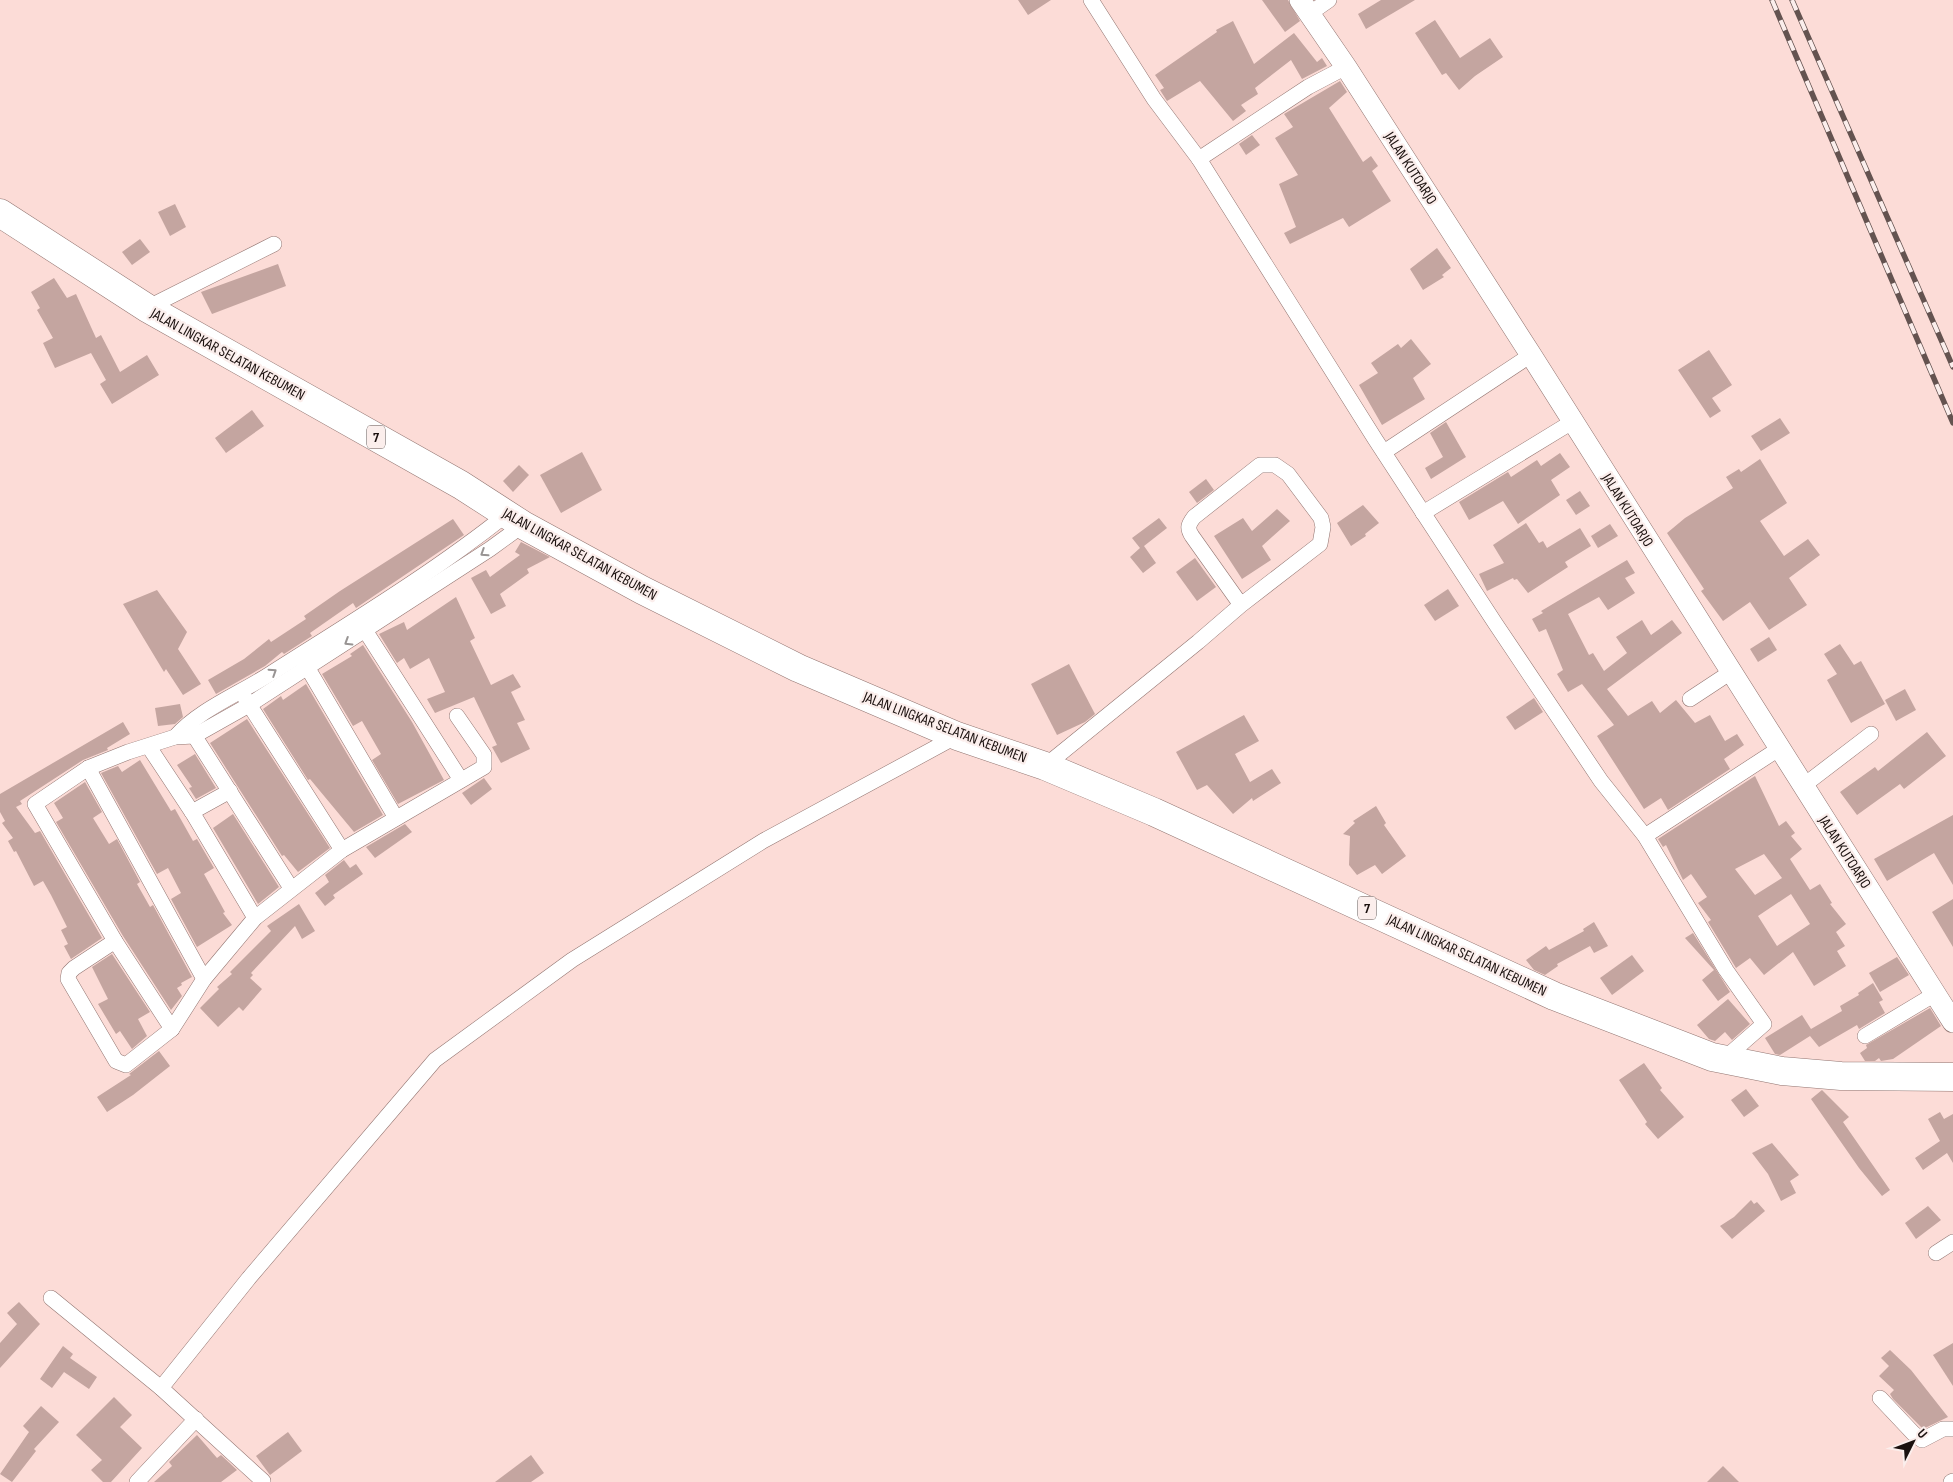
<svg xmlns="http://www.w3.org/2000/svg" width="1953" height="1482" viewBox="0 0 1953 1482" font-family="'Sofia Sans Condensed',sans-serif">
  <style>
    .building { fill: #c4a5a0; fill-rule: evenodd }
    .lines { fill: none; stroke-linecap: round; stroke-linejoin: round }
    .street-casing { stroke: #927571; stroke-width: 16 }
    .secondary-casing { stroke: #927571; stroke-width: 22 }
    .highway-casing { stroke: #927571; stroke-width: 29 }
    .street { stroke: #fff; stroke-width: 15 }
    .secondary { stroke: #fff; stroke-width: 21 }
    .highway { stroke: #fff; stroke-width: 28 }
    .rail-casing { stroke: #645350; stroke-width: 5.5 }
    .rail { stroke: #fbeeec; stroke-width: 4; stroke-dasharray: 11; stroke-linecap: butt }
    .oneway { stroke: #989493 }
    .labels { text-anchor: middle; stroke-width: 4.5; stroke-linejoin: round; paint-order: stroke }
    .shield { fill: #fbeeec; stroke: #5e5351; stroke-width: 1 }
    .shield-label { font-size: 14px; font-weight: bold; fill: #1b110f }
    .street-label { font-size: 15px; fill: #1b110f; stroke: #fbeeec }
  </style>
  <rect width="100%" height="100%" fill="#fcdcd7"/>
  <g class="building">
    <path d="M1018 0H1051L1028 15Z"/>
    <path d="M1262 0H1288L1300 21 1285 32Z"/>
    <path d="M1381 0H1415L1366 29 1358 14Z"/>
    <path d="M1435 20 1460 58 1490 38 1503 57 1475 76 1459 90 1446 73 1442 75 1415 33Z"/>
    <path d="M1233 21 1254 64 1294 33 1317 62 1322 58 1327 66 1302 79 1291 60 1255 88 1258 94 1241 105 1246 111 1233 121 1200 81 1167 101 1160 90 1164 88 1155 75 1217 32 1216 30Z"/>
    <path d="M1340 81 1347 92 1329 108 1363 162 1371 156 1378 166 1372 171 1391 201 1349 227 1343 218 1290 244 1284 233 1296 227 1279 184 1298 175 1275 138 1293 127 1284 114Z"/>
    <path d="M1252 135 1260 145 1246 155 1239 144Z"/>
    <path d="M175 204 186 227 170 236 158 212Z"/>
    <path d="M140 239 150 252 132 265 122 252Z"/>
    <path d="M1437 248 1451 268 1442 275 1444 277 1423 290 1410 269Z"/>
    <path d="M278 264 286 286 212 314 201 292Z"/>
    <path d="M54 278 67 298 76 294 96 338 101 335 120 372 147 355 159 375 112 404 100 384 106 380 91 353 55 368 43 343 53 338 37 310 40 308 31 292Z"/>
    <path d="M1411 339 1431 364 1413 378 1425 399 1382 425 1359 385 1378 373 1371 363 1398 344 1401 348Z"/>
    <path d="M1709 350 1732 385 1712 398 1721 411 1710 418 1678 370Z"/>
    <path d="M252 410 264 426 226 453 215 438Z"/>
    <path d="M1780 418 1790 433 1761 451 1751 436Z"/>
    <path d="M1446 422 1466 457 1431 479 1425 468 1443 457 1430 433Z"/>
    <path d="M582 452 602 490 561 513 540 475Z"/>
    <path d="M1560 453 1570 467 1551 480 1560 495 1518 524 1503 501 1469 520 1459 502 1508 472 1511 477 1537 460 1541 466Z"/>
    <path d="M1760 459 1787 503 1760 521 1784 556 1808 539 1820 555 1789 578 1807 605 1769 630 1750 602 1723 621 1701 591 1704 589 1667 533 1685 518 1733 488 1726 477 1739 469 1741 472Z"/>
    <path d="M519 465 529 475 513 492 503 481Z"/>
    <path d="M1206 479 1214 490 1197 503 1189 492Z"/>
    <path d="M1580 491 1590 506 1576 515 1566 500Z"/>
    <path d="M1363 505 1379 523 1365 534 1366 536 1351 546 1337 523Z"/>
    <path d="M1277 509 1290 521 1262 546 1271 560 1242 579 1214 536 1243 518 1252 531Z"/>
    <path d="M1159 518 1167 528 1144 546 1156 563 1143 573 1130 557 1140 548 1132 538Z"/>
    <path d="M453 519 464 535 356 608 353 603 310 633 312 636 284 654 282 652 265 666 216 694 208 680 244 659 269 639 271 642 306 619 304 616 340 591Z"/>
    <path d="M1526 523 1539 543 1543 541 1547 548 1580 528 1591 546 1565 562 1568 567 1528 593 1517 579 1514 580 1513 578 1487 591 1479 574 1504 563 1493 545Z"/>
    <path d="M1610 524 1618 536 1598 548 1591 536Z"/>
    <path d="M521 542 550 557 527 569 529 573 500 594 506 606 491 614 471 578 486 570 490 577 520 555 515 552Z"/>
    <path d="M1195 558 1216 587 1197 601 1176 572Z"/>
    <path d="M1627 560 1635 573 1625 578 1635 593 1608 610 1599 597 1568 614 1589 655 1593 653 1604 671 1627 653 1616 637 1642 620 1651 635 1672 620 1682 633 1607 689 1628 716 1652 701 1660 713 1676 700 1695 723 1710 715 1725 741 1737 734 1744 745 1724 759 1730 769 1668 810 1661 798 1644 809 1597 736 1614 725 1582 684 1568 692 1557 674 1563 670 1546 629 1539 632 1532 619 1543 613 1541 611Z"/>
    <path d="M1448 589 1459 606 1435 621 1424 605Z"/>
    <path d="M157 590 187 632 178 649 201 684 183 695 166 669 164 672 123 604Z"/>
    <path d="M456 597 475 638 470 641 491 685 513 674 521 687 511 692 525 720 517 723 530 749 501 763 492 747 497 745 474 697 435 713 427 699 445 692 429 658 410 669 404 658 397 663 379 634 404 622 407 630Z"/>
    <path d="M1769 637 1777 650 1758 662 1750 649Z"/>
    <path d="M1840 644 1854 665 1861 661 1885 704 1851 723 1827 680 1837 674 1824 654Z"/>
    <path d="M363 645 412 722 444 780 398 804 372 760 381 754 362 721 353 726 322 674 352 656 350 654Z"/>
    <path d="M1069 664 1095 714 1085 722 1057 735 1031 684Z"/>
    <path d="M306 684 383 815 354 832 310 779 308 780 263 709 281 696 283 700Z"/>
    <path d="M1905 689 1916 710 1896 721 1885 700Z"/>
    <path d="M1534 698 1543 712 1515 730 1506 717Z"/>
    <path d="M180 704 183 717 175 724 158 726 155 708Z"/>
    <path d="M1244 715 1259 741 1235 754 1250 782 1272 769 1281 783 1253 801 1252 798 1233 814 1207 785 1197 790 1176 752Z"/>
    <path d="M247 719 330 848 298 872 284 855 282 856 210 743Z"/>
    <path d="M123 722 130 734 107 748 108 750 83 760 20 801 22 804 16 807 35 833 40 831 102 938 71 959 64 946 68 944 61 930 67 927 51 895 43 881 34 886 16 851 14 852 8 841 13 838 2 823 5 821 0 812V794Z"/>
    <path d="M1927 732 1946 756 1904 789 1900 784 1857 815 1840 792 1875 767 1878 771Z"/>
    <path d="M195 754 216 788 196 799 189 788 192 787 177 765Z"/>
    <path d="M140 760 171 811 175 809 193 841 197 839 214 868 204 874 225 912 223 913 232 925 197 947 171 899 181 893 168 868 157 874 101 773 118 766 122 772Z"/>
    <path d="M1755 776 1779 826 1786 821 1795 833 1791 836 1802 849 1790 859 1810 890 1820 884 1832 903 1830 904 1846 924 1836 932 1845 946 1837 951 1846 966 1814 986 1793 952 1764 975 1750 958 1736 968 1708 922 1711 920 1698 903 1707 897 1691 874 1683 880 1666 845 1663 847 1658 839ZM1764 854 1782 878 1755 895 1735 869ZM1791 894 1810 924 1777 946 1758 916Z"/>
    <path d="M484 778 492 789 471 805 462 793Z"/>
    <path d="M85 782 102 812 93 818 109 844 117 839 140 882 137 884 150 907 153 905 192 977 181 983 182 985 177 988 182 996 171 1010 123 936 56 822 63 818 54 803Z"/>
    <path d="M1376 806 1386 823 1384 825 1406 856 1382 874 1375 865 1357 875 1349 865 1350 836 1343 834 1355 823 1353 821Z"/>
    <path d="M233 814 279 887 258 904 213 828Z"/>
    <path d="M1953 815V885L1934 853 1887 881 1874 859Z"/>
    <path d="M405 824 412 832 375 858 366 847Z"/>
    <path d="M344 860 350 868 356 864 363 874 333 895 335 898 325 906 315 893 329 882 325 875Z"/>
    <path d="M1953 899V947L1932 912Z"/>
    <path d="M299 904 315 931 302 939 295 926 251 973 253 975 250 978 262 989 243 1011 239 1007 218 1027 200 1008 219 989 217 987 232 974 230 972 271 931 267 926Z"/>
    <path d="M1594 922 1608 946 1594 953 1590 946 1557 964 1558 966 1545 975 1534 970 1526 960 1546 946 1549 950 1584 931 1583 929Z"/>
    <path d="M1693 933 1730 992 1718 1001 1702 980 1714 970 1685 938Z"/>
    <path d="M112 954 150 1012 138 1019 147 1036 132 1049 120 1031 116 1034 98 1004 108 999 92 967Z"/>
    <path d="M1632 955 1644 971 1612 995 1600 978Z"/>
    <path d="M1897 957 1909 975 1880 992 1869 973Z"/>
    <path d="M1873 983 1883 1000 1879 1002 1885 1013 1859 1029 1857 1025 1819 1047 1810 1036 1780 1055 1775 1054 1765 1038 1802 1015 1811 1029 1842 1011 1840 1006 1859 995 1858 993Z"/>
    <path d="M1728 999 1750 1024 1732 1040 1725 1032 1715 1041 1709 1039 1697 1025Z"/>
    <path d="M1930 1008 1941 1026 1893 1059 1881 1061 1879 1058 1875 1061H1865L1860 1053 1867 1048 1866 1045Z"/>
    <path d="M159 1051 170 1066 133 1095 107 1112 97 1097 131 1075 129 1074Z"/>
    <path d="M1644 1063 1662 1088 1660 1090 1684 1117 1658 1139 1645 1124 1647 1122 1619 1080Z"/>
    <path d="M1746 1089 1759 1106 1744 1117 1731 1100Z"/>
    <path d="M1822 1090 1849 1117 1843 1122 1890 1190 1882 1196 1859 1168 1811 1099Z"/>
    <path d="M1940 1112 1944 1119 1953 1114V1163L1947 1153 1923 1170 1915 1158 1940 1141 1928 1119Z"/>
    <path d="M1772 1143 1799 1175 1790 1181 1796 1193 1781 1201 1768 1174 1752 1153Z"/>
    <path d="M1751 1200 1754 1204 1757 1202 1765 1211 1732 1239 1720 1226 1734 1217Z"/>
    <path d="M1928 1206 1941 1220 1916 1239 1905 1223Z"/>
    <path d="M19 1302 40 1324 0 1368V1343L17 1324 7 1313Z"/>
    <path d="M1953 1343V1386L1933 1355Z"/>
    <path d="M63 1346 73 1354 70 1358 97 1377 89 1389 64 1372 52 1388 40 1379Z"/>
    <path d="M1890 1350 1911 1370 1948 1417 1923 1429 1893 1399 1890 1394 1894 1390 1879 1376 1889 1366 1881 1358Z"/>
    <path d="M114 1397 132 1415 120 1427 142 1448 111 1482H103L91 1470 102 1460 76 1435Z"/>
    <path d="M41 1406 59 1422 34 1449 36 1451 12 1482 0 1474 29 1432 23 1426Z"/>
    <path d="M288 1432 302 1451 270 1475 256 1456Z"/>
    <path d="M197 1435 217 1458 221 1455 237 1470 221 1482H154L172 1466 169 1462Z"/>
    <path d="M531 1455 544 1473 531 1482H495Z"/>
    <path d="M1723 1466 1739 1482H1707Z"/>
  </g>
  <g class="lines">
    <g class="street-casing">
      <g id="street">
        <path d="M1091 0 1154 99 1199 159 1375 439 1495 623 1601 781 1645 836 1726 970 1764 1024 1724 1059"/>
        <path d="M1309 14 1329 0"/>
        <path d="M1199 159 1308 87 1346 67"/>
        <path d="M147 308 274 244"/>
        <path d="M1384 452 1531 355"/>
        <path d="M1423 513 1572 422"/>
        <path d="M361 624 461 780"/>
        <path d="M303 660 396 818"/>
        <path d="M245 698 342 850"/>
        <path d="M1690 699 1731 672"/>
        <path d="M190 729 291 888"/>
        <path d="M175 737C200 709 239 694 270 674 350 623 433 573 507 514"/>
        <path d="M149 747 192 812 255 918"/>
        <path d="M1045 766 1198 642 1241 605 1320 544 1323 527 1321 518 1288 474 1275 465H1260L1194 517C1188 525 1187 528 1192 536L1241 605"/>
        <path d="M88 768 204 979"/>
        <path d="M1803 786 1871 734"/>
        <path d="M192 812 230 791"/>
        <path d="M1645 836 1780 748"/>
        <path d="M115 941 74 968 69 973 68 979 116 1061 126 1065 172 1029 204 979 255 918 342 850 484 767V755L457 716"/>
        <path d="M172 1029 115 941 35 804 88 768 128 752 175 737 194 736 249 705 365 630 490 549 523 525"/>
        <path d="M1865 1036 1935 994"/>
        <path d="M1936 1253 1953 1242"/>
        <path d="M51 1298 161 1388 263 1481"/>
        <path d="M161 1388 249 1278 435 1060 572 960 763 841 957 736"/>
        <path d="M1880 1398 1913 1433 1922 1440 1943 1429H1953"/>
        <path d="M137 1482 196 1419"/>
        <path d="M1951 1482 1953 1481"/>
      </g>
    </g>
    <g class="secondary-casing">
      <path id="secondary" d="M1300 0 1346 67 1531 355 1953 1022"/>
    </g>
    <g class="highway-casing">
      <path id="highway" d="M0 213 147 308 461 485 523 525 642 590 798 668 957 736 1045 766 1154 812 1554 996 1712 1057 1782 1071 1841 1076 1953 1077"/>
    </g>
    <use href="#street" class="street"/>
    <use href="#secondary" class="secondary"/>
    <use href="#highway" class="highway"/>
    <g class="rail-casing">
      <g id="rail">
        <path d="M1772 0 1953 423"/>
        <path d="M1792 0 1953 367"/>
      </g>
    </g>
    <use href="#rail" class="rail"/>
  </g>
  <defs><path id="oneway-chevron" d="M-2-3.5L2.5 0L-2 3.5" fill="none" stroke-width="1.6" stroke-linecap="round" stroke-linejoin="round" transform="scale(1.25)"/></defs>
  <g class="oneway">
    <use href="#oneway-chevron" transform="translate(484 553) rotate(147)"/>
    <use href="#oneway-chevron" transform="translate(348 642) rotate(148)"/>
    <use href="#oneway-chevron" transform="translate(273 672) rotate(-33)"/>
  </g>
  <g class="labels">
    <g class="shield">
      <rect x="367" y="425.5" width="18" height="23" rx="4"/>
      <rect x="1358" y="896.5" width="18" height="23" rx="4"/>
    </g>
    <g class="shield-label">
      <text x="376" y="442">7</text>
      <text x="1367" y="913">7</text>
    </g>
    <g class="street-label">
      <text transform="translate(1411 168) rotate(57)" y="5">JALAN KUTOARJO</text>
      <text transform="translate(228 354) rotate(29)" y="5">JALAN LINGKAR SELATAN KEBUMEN</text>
      <text transform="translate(1628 510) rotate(58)" y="5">JALAN KUTOARJO</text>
      <text transform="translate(580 554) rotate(29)" y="5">JALAN LINGKAR SELATAN KEBUMEN</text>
      <text transform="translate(945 727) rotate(21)" y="5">JALAN LINGKAR SELATAN KEBUMEN</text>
      <text transform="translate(1845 852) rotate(57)" y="5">JALAN KUTOARJO</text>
      <text transform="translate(1467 955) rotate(25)" y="5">JALAN LINGKAR SELATAN KEBUMEN</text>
    </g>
  </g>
  <g transform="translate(1913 1442) rotate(48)" stroke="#fbeeec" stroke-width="4" paint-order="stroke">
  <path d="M0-4L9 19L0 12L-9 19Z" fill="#1b110f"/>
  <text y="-8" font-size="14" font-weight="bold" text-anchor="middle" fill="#1b110f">U</text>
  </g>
</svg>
